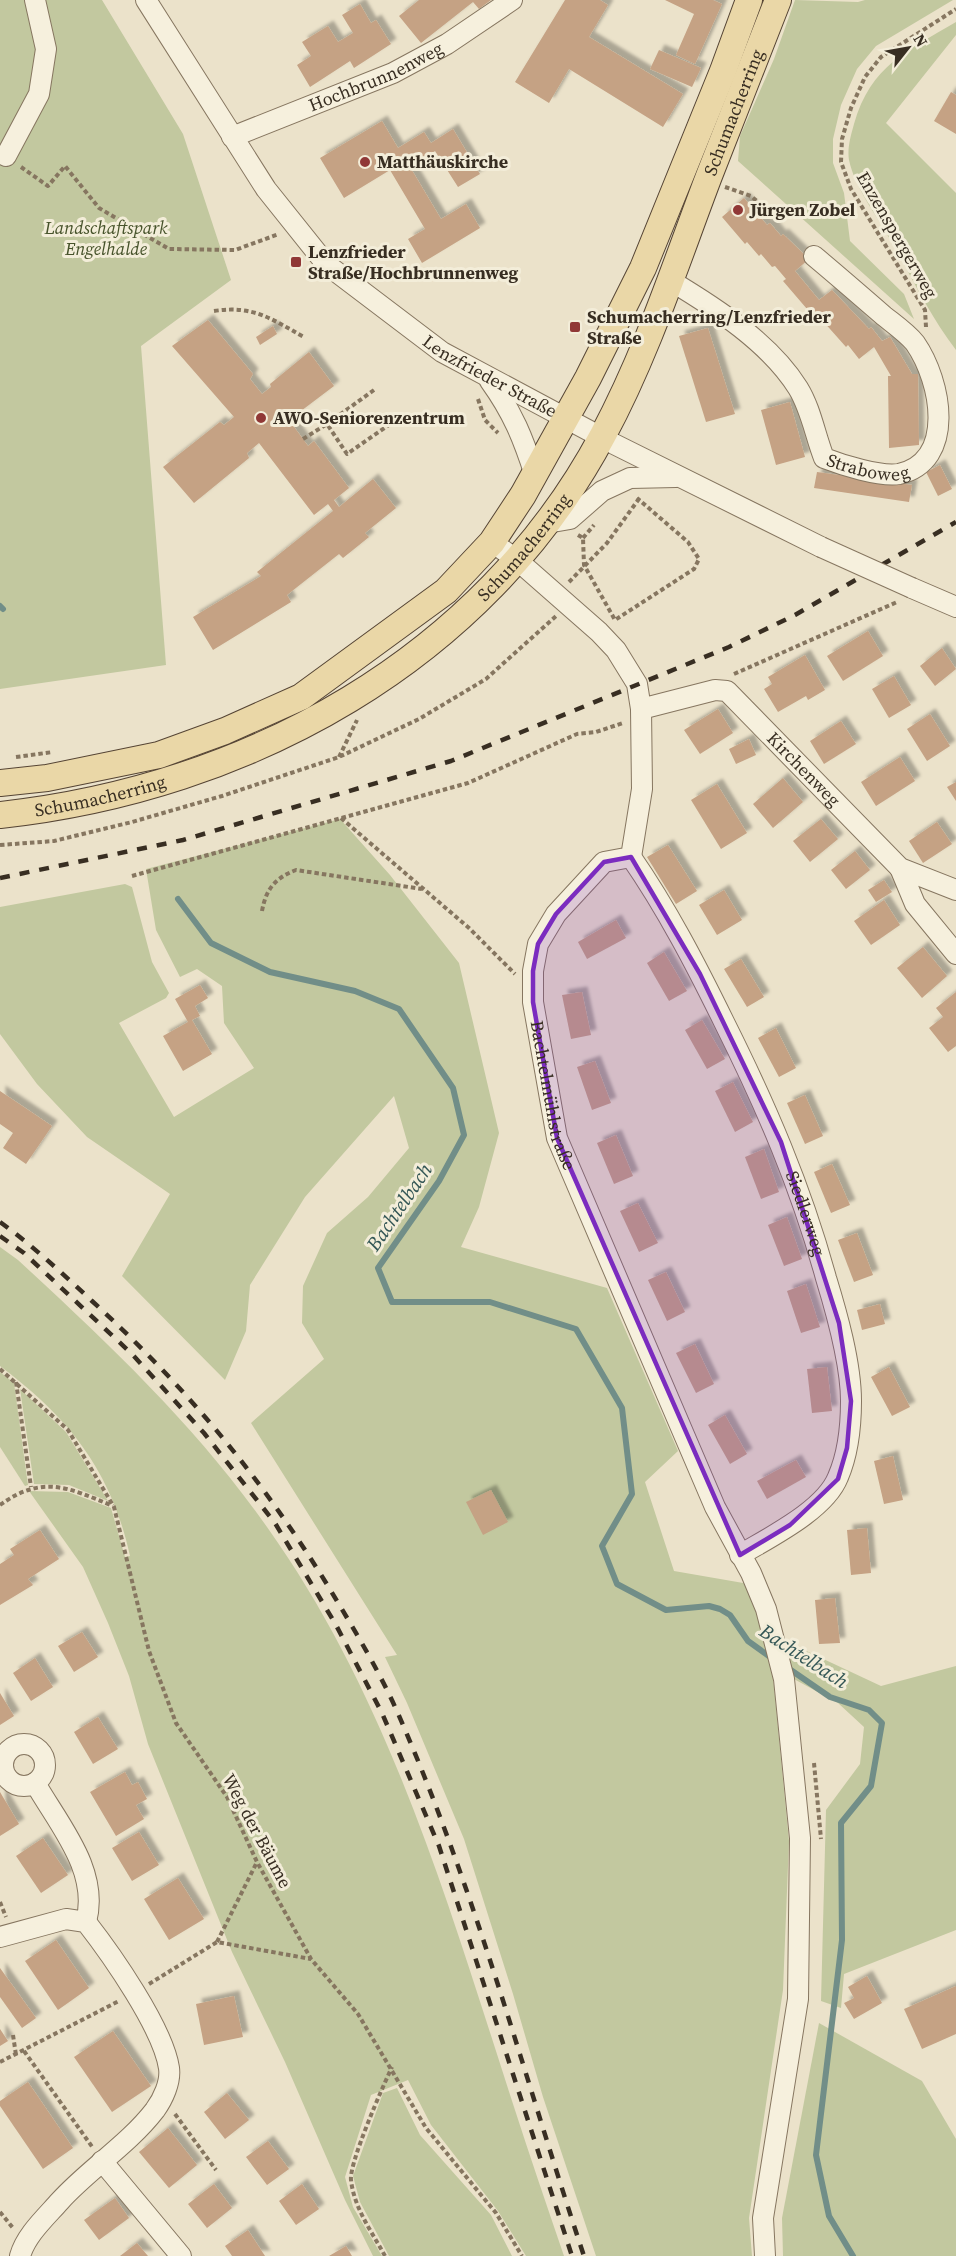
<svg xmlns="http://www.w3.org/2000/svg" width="956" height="2256" viewBox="0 0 956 2256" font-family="'Source Serif 4',serif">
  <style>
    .green { fill: #c2c89f }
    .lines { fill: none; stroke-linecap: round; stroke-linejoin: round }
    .stream { stroke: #718e88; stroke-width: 6 }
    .building { fill: #c5a284; filter: url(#shadow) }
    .minor-casing { stroke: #867660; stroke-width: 22 }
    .major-casing { stroke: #554434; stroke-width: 28 }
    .path { stroke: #867660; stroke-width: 4; stroke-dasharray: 4.5 3; stroke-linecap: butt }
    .minor { stroke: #f6f0dd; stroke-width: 20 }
    .major { stroke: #ead7a7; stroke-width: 26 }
    .rail { stroke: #382e22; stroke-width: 4.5; stroke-dasharray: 10 10; stroke-linecap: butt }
    .minor-bridge-casing { stroke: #867660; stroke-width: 22; stroke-linecap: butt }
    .minor-bridge { stroke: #f6f0dd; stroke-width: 20 }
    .marked { fill: #7b2cbf; fill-opacity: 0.2; stroke: #7b2cbf; stroke-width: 4.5; stroke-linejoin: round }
    .poi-dot { fill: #903836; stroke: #f3edd9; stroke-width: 2 }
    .labels { text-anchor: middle; stroke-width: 6; stroke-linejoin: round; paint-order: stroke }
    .street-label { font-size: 18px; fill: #382e22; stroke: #f3edd9 }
    .poi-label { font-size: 18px; font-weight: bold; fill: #382e22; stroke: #f3edd9; text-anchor: start }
    .park-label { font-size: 18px; font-style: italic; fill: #47532b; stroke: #f3edd9 }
    .water-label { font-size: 20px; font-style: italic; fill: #335655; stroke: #f3edd9 }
  </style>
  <defs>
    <filter id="shadow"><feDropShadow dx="5.5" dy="-5.5" stdDeviation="1.5" flood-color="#0004"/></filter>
  </defs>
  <rect width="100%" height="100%" fill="#ebe2ca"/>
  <g class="green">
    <path d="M0 0H102L183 134 231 280 141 346 166 665 0 689Z"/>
    <path d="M795 0 858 2 865 0H953L876 46 857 69 841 105 833 139V163L844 193 850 241 904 294 914 319 738 161 740 136 774 59Z"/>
    <path d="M956 22V35L886 123 956 193V350C930 316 912 278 891 241 877 216 855 188 849 160 847 148 851 135 854 124 871 65 907 51 956 22Z"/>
    <path d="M340 819 390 875 459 963 499 1133 479 1207 461 1247 607 1288 678 1451 645 1482 674 1571 749 1584 772 1666 789 1841 783 1990 749 2218 752 2256H596L543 2097 513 1994 464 1839 407 1703 385 1657 397 1655 251 1423 324 1359 302 1323 303 1286 327 1233 368 1197 409 1148 394 1096 305 1197 250 1285 246 1331 225 1380 122 1276 170 1194 87 1137 37 1084 0 1034V907L125 884 132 887 152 962 169 993 166 998 119 1023 174 1117 254 1068 224 1023 222 986 197 969 180 977 156 930 146 869Z"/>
    <path d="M0 1247 18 1260C109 1344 196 1426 267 1527 391 1701 449 1907 514 2107 530 2157 547 2206 564 2256H526L498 2211 431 2125 408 2080 371 2095 345 2177 353 2207 382 2256H373L345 2200 285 2062 232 1952 148 1744 129 1676 108 1623 83 1567 29 1491 68 1492 111 1508 125 1557 130 1556C111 1470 69 1418 0 1366Z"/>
    <path d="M0 1372 14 1383 28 1485 25 1486 0 1447Z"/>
    <path d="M20 1389 66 1432 108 1501 69 1485 34 1484Z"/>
    <path d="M785 1641 881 1686 956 1666V1930L844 1974 841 2008 821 2001 826 1810 860 1764 864 1727 838 1703 792 1678Z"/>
    <path d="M819 2023 922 2081 956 2139V2256H783L782 2218Z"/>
    <path d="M397 2088 420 2135 491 2215 512 2256H389L360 2202 353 2176 383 2093Z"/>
  </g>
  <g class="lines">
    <g class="stream">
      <path d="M0 606 3 609"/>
      <path d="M178 899 211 943 270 972 355 991 399 1009 453 1088 464 1135 439 1181 378 1268 392 1302H490L576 1329 622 1408 632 1494 602 1546 617 1584 666 1610 709 1606 720 1609 730 1615 748 1641 773 1659"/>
      <path d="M785 1666 830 1697 869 1710 882 1723 871 1786 841 1823 842 1940 816 2155 829 2216 853 2256"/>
    </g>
  </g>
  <g class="building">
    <path d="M419 0H491L479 9 473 2 421 43 399 16Z"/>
    <path d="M565 0H600L608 5 589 37 683 94 663 127 569 69 549 103 515 82Z"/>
    <path d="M665 0H713L722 4 695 64 676 55 694 14Z"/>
    <path d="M360 4 371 23 376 20 391 44 354 68 350 61 310 87 297 65 311 56 302 42 328 26 338 42 353 33 342 15Z"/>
    <path d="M659 50 701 68 692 87 650 69Z"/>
    <path d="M951 92 956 95V134L934 121Z"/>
    <path d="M382 121 398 148 424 132 431 143 453 129 480 174 458 187 435 151 410 167 441 219 466 204 480 228 422 263 408 239 425 229 390 170 344 198 320 158Z"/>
    <path d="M744 198 767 225 770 223 781 236 783 234 809 259 795 271 819 300 832 290 869 329 871 327 882 341 890 337 912 374H918L919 445 889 448 888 376H891L874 347 859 359 848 345 846 347 822 320 820 322 809 308 807 309 783 281 786 279 775 266 772 267 761 254 759 256 747 242 745 244 722 217Z"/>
    <path d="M208 320 253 374 250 379 262 394 271 387 270 384 309 352 334 386 289 420 308 446 314 441 349 488 334 500 339 507 373 479 396 508 365 533 369 537 343 558 339 554 287 595 291 602 213 650 193 617 261 576 257 572 333 511 328 504 314 515 259 443 247 453 249 458 194 503 163 467 220 422 224 425 234 417 172 346Z"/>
    <path d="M273 326 277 334 260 345 256 337Z"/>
    <path d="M708 328 735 414 706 422 679 336Z"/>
    <path d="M790 402 805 457 776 465 761 410Z"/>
    <path d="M940 465 952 489 938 496 926 472Z"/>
    <path d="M817 472 912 485 909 502 814 488Z"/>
    <path d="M868 631 883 656 843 681 827 656Z"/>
    <path d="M942 648 956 669 935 686 920 666Z"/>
    <path d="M805 655 825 690 808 700 806 696 778 712 764 689 772 684 768 677Z"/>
    <path d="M894 676 911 705 889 718 872 689Z"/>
    <path d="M718 709 733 733 700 754 684 730Z"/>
    <path d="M930 714 950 746 927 761 907 729Z"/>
    <path d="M841 721 856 744 824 764 810 741Z"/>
    <path d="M749 739 756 755 736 764 729 749Z"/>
    <path d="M900 757 915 781 876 806 861 782Z"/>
    <path d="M783 778 803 802 773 828 753 804Z"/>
    <path d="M956 782V801L947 787Z"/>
    <path d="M717 784 747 833 721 849 691 800Z"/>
    <path d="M821 819 838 839 810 862 793 841Z"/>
    <path d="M937 822 952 844 923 863 909 841Z"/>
    <path d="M668 845 697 891 676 904 647 857Z"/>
    <path d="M855 851 870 870 846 889 831 870Z"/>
    <path d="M884 880 892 892 876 902 868 890Z"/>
    <path d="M724 890 742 920 717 935 699 905Z"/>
    <path d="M884 900 900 925 871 945 854 921Z"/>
    <path d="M616 920 626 938 587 959 578 942Z"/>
    <path d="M923 947 947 976 922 998 897 968Z"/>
    <path d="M664 952 687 991 669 1001 647 963Z"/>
    <path d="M741 959 764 997 747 1007 724 969Z"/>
    <path d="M200 985 208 998 195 1006 200 1016 192 1020 212 1054 183 1071 163 1036 188 1022 175 999Z"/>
    <path d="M582 992 591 1035 571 1039 562 995Z"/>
    <path d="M956 992V1046L948 1052 929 1028 943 1017 936 1008Z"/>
    <path d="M702 1020 725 1059 707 1069 685 1030Z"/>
    <path d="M776 1028 796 1068 779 1077 758 1038Z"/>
    <path d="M595 1061 611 1103 592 1110 577 1067Z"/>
    <path d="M733 1082 753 1122 735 1132 715 1091Z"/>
    <path d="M0 1091 52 1126 26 1164 3 1148 13 1133 0 1124Z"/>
    <path d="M805 1095 823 1136 805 1144 787 1103Z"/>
    <path d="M616 1135 633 1176 614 1184 597 1143Z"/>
    <path d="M764 1149 779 1192 761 1199 745 1157Z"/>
    <path d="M832 1164 850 1205 831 1213 814 1172Z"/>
    <path d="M638 1203 658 1243 639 1252 620 1211Z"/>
    <path d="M787 1217 802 1259 784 1266 768 1225Z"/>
    <path d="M857 1233 873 1275 854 1282 838 1240Z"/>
    <path d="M666 1272 685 1312 667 1321 648 1280Z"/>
    <path d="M806 1284 820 1327 801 1333 787 1291Z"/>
    <path d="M880 1304 885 1324 862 1330 857 1310Z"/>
    <path d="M695 1344 714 1384 696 1393 676 1353Z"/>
    <path d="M827 1367 832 1411 812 1413 807 1369Z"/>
    <path d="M889 1367 910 1407 892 1416 871 1377Z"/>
    <path d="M725 1415 747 1454 730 1464 708 1425Z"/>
    <path d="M893 1456 903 1500 884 1504 874 1461Z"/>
    <path d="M796 1460 806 1477 767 1499 757 1481Z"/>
    <path d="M491 1490 508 1522 483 1535 466 1502Z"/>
    <path d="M867 1528 871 1573 851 1575 847 1530Z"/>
    <path d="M40 1530 59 1559 28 1579 33 1585 0 1605V1564L14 1555 10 1549Z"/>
    <path d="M835 1598 840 1643 819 1644 815 1600Z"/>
    <path d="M82 1632 98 1657 74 1672 58 1646Z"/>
    <path d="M35 1658 53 1687 31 1701 13 1673Z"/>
    <path d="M0 1693 14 1716 0 1725Z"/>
    <path d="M98 1717 118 1749 93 1764 74 1732Z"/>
    <path d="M125 1772 132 1785 138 1782 147 1799 136 1805 144 1819 116 1836 90 1792Z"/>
    <path d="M0 1792 19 1824 0 1836Z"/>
    <path d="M139 1832 159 1865 132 1881 112 1848Z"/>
    <path d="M43 1838 68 1875 41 1893 16 1856Z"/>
    <path d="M178 1878 204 1919 169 1940 144 1899Z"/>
    <path d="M56 1940 89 1988 58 2010 25 1961Z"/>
    <path d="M0 1968 36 2018 22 2028 0 1997Z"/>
    <path d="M867 1976 882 2003 854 2019 844 2003 854 1998 848 1987Z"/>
    <path d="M956 1986V2034L922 2049 904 2009Z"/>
    <path d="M234 1996 243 2037 204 2045 196 2004Z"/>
    <path d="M0 2029 8 2041 0 2046Z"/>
    <path d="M113 2031 151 2086 112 2112 74 2057Z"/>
    <path d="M28 2082 73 2148 43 2169 0 2106V2101Z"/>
    <path d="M227 2093 249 2120 225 2139 204 2112Z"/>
    <path d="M168 2128 197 2165 169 2188 139 2152Z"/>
    <path d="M268 2141 289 2169 267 2185 246 2157Z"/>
    <path d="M214 2184 232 2208 207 2228 188 2204Z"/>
    <path d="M302 2184 319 2209 296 2225 279 2201Z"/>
    <path d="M115 2198 129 2218 99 2240 84 2220Z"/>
    <path d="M248 2230 265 2256H232L225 2246Z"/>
    <path d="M137 2243 148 2256H120Z"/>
    <path d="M346 2246 352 2256H329Z"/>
  </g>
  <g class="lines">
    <g class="minor-casing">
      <g id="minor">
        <path id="s1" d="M146 0 266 189 326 264 442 352 614 444 821 547"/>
        <path id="s2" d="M232 137 393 73 447 44 512 0"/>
        <path d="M6 156 39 94 46 49 35 0"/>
        <path id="s3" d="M671 281C716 308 770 343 798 388 811 409 815 435 824 458 842 465 880 477 899 474 956 461 942 382 915 343 907 333 894 324 884 316 861 296 838 276 814 256"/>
        <path d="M490 381C513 413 523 438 535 475"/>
        <path d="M547 523 570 519 602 491 630 478 676 477"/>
        <path id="s4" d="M492 542 517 560 599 632 616 650 637 684 641 709 642 789 631 857 604 862 556 914 538 944 533 971V1002L557 1138 715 1507 751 1573 766 1609 784 1679 800 1838 798 1999 763 2218 765 2256"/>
        <path d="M912 588 956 607"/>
        <path id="s5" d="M641 709 715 690 727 691 900 868 956 890"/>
        <path id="s6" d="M631 857C667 909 696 965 724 1022 766 1106 801 1187 826 1278 837 1314 851 1363 851 1401 851 1426 848 1454 838 1477 825 1510 770 1537 740 1555"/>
        <path d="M900 868 915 904 956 954"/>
        <circle cx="24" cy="1765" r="21"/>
        <path d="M35 1783C59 1825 100 1871 86 1922"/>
        <path d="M0 1937 66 1919 86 1922C111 1954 163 2028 169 2068 171 2082 163 2099 155 2110 128 2145 89 2169 60 2201 45 2218 26 2235 20 2256"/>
        <path d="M102 2161 181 2256"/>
      </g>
    </g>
    <g class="major-casing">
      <g id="major">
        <path d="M0 783 47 778 159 755 225 731 301 697 446 591 492 542 523 495 588 378 643 268 723 71 749 0"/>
        <path id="s7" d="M0 815C248 788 483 660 603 435 647 353 676 263 709 176 732 117 755 59 778 0"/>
      </g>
    </g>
    <g class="path">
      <path d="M21 167 48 186 65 166 99 208 169 249 235 250 279 234"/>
      <path d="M725 187 751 196 775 217"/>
      <path d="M214 311C254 305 271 319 304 337"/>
      <path d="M926 327 925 310 851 189 841 162 842 139 851 108 865 77 881 57 956 9"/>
      <path d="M374 390 327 424 347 454 396 420"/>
      <path d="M478 399 485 420 498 433"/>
      <path d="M303 439 327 424"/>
      <path d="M578 535 583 538 584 565 615 620 694 569 699 559 688 542 637 498"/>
      <path d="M583 538 594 525"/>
      <path d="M569 582 607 543 641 496"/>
      <path d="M734 674 897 602"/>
      <path d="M16 757 53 752"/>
      <path d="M339 757 357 720"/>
      <path d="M341 818 469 928 515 974"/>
      <path d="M0 845 54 841 132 822 222 796 339 757 419 719 486 679 556 616"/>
      <path d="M132 876 468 783 577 734 596 732 623 723"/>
      <path d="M262 911C266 889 275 878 296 870L422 889"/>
      <path d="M0 1369 68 1430 114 1507 149 1651 176 1723 227 1797 257 1862 311 1959 358 2014 426 2128 496 2213 522 2256"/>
      <path d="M16 1382 31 1487"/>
      <path d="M0 1505C43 1474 69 1488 113 1506"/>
      <path d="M814 1763 821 1839"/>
      <path d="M0 1902 6 1917"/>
      <path d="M217 1942 257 1862"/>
      <path d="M149 1984 217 1942 311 1959"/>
      <path d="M13 2035 16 2055"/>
      <path d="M24 2051 93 2148"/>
      <path d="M0 2062 119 2001"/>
      <path d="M175 2114 216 2170"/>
      <path d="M0 2212 13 2228"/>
      <path d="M385 2256C372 2232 354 2208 351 2180 349 2163 383 2086 392 2067"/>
    </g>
    <use href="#minor" class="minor"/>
    <use href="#major" class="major"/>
    <g class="rail">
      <path d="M0 878 183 840 451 761 729 647 795 615 956 522"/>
      <path d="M0 1222C33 1246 62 1273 92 1301 188 1389 260 1476 328 1586 352 1626 377 1667 396 1709 474 1885 523 2073 584 2256"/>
      <path d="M0 1236 24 1253 132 1354 204 1433 275 1523 336 1625 382 1713 439 1846 572 2256"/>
    </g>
    <g class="minor-bridge-casing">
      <path id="minor-bridge" d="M821 547 912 588"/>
    </g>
    <use href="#minor-bridge" class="minor-bridge"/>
  </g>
  <path class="marked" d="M631 857 700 974 781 1142 839 1323 851 1401 847 1448 838 1479 790 1525 740 1555 557 1138 533 1002V971L538 944 556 914 604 862Z"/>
  <g class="poi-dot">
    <circle cx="365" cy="162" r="6"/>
    <circle cx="738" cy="210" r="6"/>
    <rect x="290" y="256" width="12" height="12" rx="3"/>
    <rect x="569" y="321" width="12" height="12" rx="3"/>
    <circle cx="261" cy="418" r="6"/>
  </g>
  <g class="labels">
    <g class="street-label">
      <text dy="6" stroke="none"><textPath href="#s2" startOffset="156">Hochbrunnenweg</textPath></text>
      <text dy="6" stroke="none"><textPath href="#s7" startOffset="1090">Schumacherring</textPath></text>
      <text transform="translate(897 235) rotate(60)" y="6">Enzenspergerweg</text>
      <text dy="6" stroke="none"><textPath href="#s1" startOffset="519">Lenzfrieder Straße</textPath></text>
      <text dy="6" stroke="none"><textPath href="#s3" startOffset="288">Straboweg</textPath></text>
      <text dy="6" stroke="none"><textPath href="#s7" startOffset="604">Schumacherring</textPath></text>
      <text dy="6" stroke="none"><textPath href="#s5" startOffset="198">Kirchenweg</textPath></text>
      <text dy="6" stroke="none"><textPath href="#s7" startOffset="102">Schumacherring</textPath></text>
      <text dy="6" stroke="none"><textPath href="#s4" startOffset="666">Bachtelmühlstraße</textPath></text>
      <text dy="6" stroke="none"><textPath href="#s6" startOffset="398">Siedlerweg</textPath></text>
      <text transform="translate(257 1831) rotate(62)" y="6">Weg der Bäume</text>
    </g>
    <g class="poi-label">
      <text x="377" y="168">Matthäuskirche</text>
      <text x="750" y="216">Jürgen Zobel</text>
      <text x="308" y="258">Lenzfrieder<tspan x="308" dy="21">Straße/Hochbrunnenweg</tspan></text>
      <text x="587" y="323">Schumacherring/Lenzfrieder<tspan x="587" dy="21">Straße</tspan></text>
      <text x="273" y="424">AWO-Seniorenzentrum</text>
    </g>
    <g class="park-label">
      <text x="106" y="234">Landschaftspark<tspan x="106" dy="21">Engelhalde</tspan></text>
    </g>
    <g class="water-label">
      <text transform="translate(399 1207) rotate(-56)" y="7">Bachtelbach</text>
      <text transform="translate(804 1656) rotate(33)" y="7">Bachtelbach</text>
    </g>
  </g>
  <g transform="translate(908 48) rotate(59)" stroke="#f3edd9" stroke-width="4.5" paint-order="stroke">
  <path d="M0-4.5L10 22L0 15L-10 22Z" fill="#382e22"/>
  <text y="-9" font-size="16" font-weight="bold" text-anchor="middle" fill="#382e22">N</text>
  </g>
</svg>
